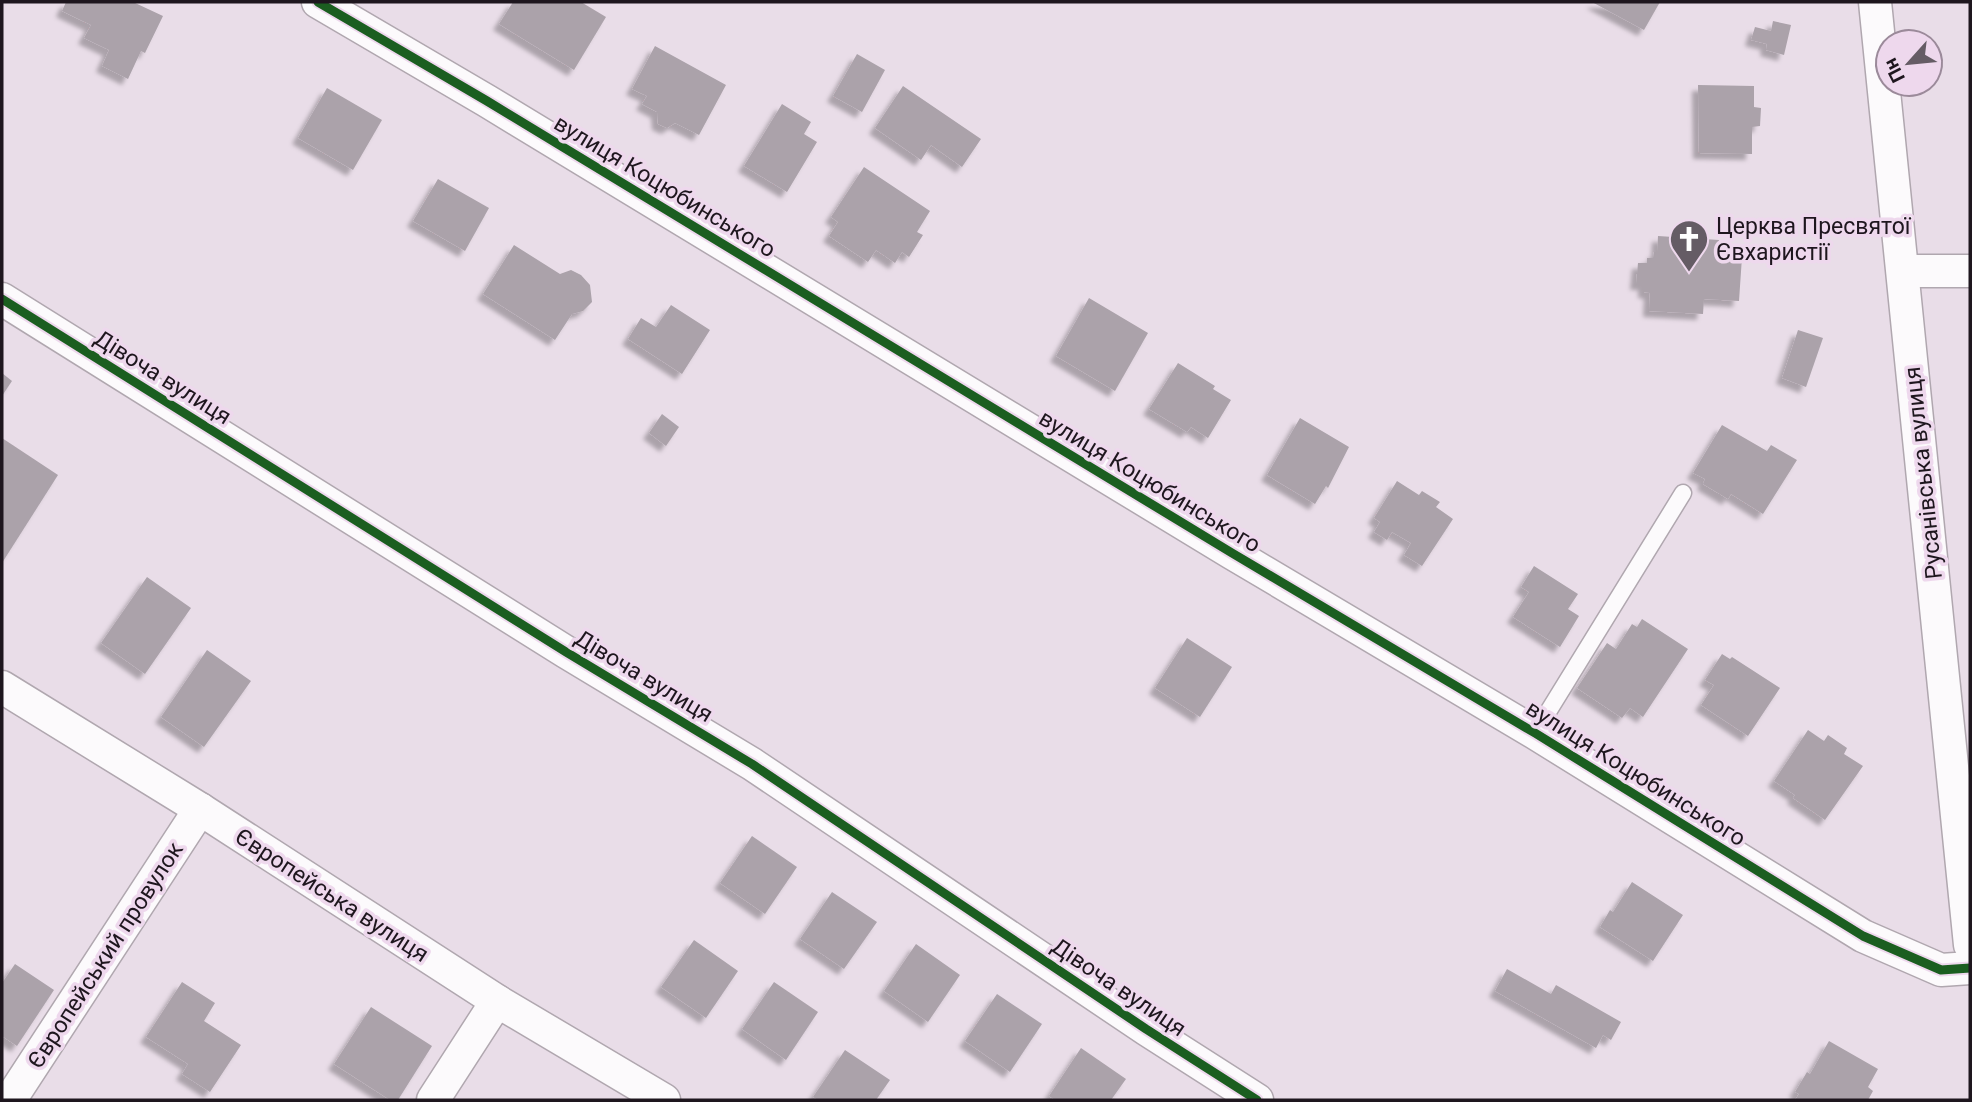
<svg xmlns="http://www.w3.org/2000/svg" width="1972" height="1102" viewBox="0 0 1972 1102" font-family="Roboto,sans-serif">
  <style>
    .building { fill: #aba2aa; filter: url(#shadow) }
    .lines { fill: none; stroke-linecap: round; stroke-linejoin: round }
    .service-casing { stroke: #b0a7af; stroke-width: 19 }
    .minor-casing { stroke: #b0a7af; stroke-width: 35 }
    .service { stroke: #fcfafc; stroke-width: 16 }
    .minor { stroke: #fcfafc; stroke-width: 32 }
    .cycleway-casing { stroke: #eed8ed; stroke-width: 13 }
    .cycleway { stroke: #1b5e20; stroke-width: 9 }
    .labels { text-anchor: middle; stroke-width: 7; stroke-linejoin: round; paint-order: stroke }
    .street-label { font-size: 23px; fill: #1e161e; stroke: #eed8ed }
    .poi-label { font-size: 23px; fill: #1e161e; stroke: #eed8ed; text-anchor: start }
  </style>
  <defs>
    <filter id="shadow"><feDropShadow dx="-6" dy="6" stdDeviation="2" flood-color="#0004"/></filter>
  </defs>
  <rect width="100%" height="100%" fill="#e9dde8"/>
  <g class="building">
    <path d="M66 2H133L163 16 145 53 141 51 128 79 102 66 109 50 84 38 91 25 62 11Z"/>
    <path d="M513 2H581L606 17 574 70 499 24Z"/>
    <path d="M1592 2H1660L1644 30Z"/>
    <path d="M1773 21 1791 25 1784 55 1766 50 1767 44 1751 40 1755 27 1771 31Z"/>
    <path d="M655 46 726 85 699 135 675 123 667 128 658 124 657 112 642 104 647 96 632 89Z"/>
    <path d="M857 54 885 70 862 112 833 96Z"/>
    <path d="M1698 85 1754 86V107L1761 108 1760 126 1752 127V154L1699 153Z"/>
    <path d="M903 86 981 139 962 167 931 145 921 160 875 128Z"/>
    <path d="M327 88 382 120 353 170 298 138Z"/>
    <path d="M782 104 811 122 804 134 817 142 787 192 744 166Z"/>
    <path d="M864 167 930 211 917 232 923 235 909 257 902 252 895 263 876 250 868 262 829 236 838 222 831 217Z"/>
    <path d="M438 179 489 208 465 251 413 221Z"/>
    <path d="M1658 236 1719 240 1718 255 1742 257 1739 301 1704 299 1703 314 1649 311 1650 293 1644 292V284H1636L1638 263H1647V258H1653L1654 252H1657Z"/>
    <path d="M514 245 560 274 571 270 581 275 590 285 592 302 583 311 572 314 555 340 483 294Z"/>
    <path d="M1089 298 1148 333 1115 391 1056 356Z"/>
    <path d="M671 305 710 330 682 374 628 339 641 318 656 327Z"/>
    <path d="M1798 330 1823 338 1806 387 1782 378Z"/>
    <path d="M1178 363 1215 386 1213 389 1231 400 1208 438 1191 427 1187 432 1149 409Z"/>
    <path d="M2 373 12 381 2 396Z"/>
    <path d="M662 414 679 427 666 446 649 433Z"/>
    <path d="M1300 418 1349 447 1328 488 1326 486 1315 504 1267 475Z"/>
    <path d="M1722 425 1767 451 1771 445 1797 460 1763 514 1731 494 1728 499 1703 484 1705 479 1693 473Z"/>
    <path d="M2 438 58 475 2 563Z"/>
    <path d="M1397 481 1419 495 1422 491 1440 502 1436 507 1453 519 1422 566 1404 555 1411 543 1392 532 1387 540 1374 532 1380 522 1374 518Z"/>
    <path d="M1534 566 1578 594 1568 609 1579 616 1560 647 1513 617 1529 592 1521 587Z"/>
    <path d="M147 577 191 608 145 674 101 643Z"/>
    <path d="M1642 619 1688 649 1643 717 1630 708 1622 718 1577 688 1607 643 1616 649 1632 624 1637 627Z"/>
    <path d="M1187 638 1232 667 1200 717 1155 688Z"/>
    <path d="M207 650 251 681 204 747 161 717Z"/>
    <path d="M1722 654 1730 659 1732 657 1780 688 1748 736 1701 705 1714 685 1705 680Z"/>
    <path d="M1808 730 1824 741 1828 735 1847 748 1844 754 1863 766 1825 820 1793 798 1795 795 1774 781Z"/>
    <path d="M752 836 797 867 765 914 720 883Z"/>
    <path d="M1632 882 1683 915 1653 961 1600 927 1610 910 1613 912Z"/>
    <path d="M832 892 877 922 844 969 800 939Z"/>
    <path d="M694 940 738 971 706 1018 661 987Z"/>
    <path d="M916 944 960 975 928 1022 884 991Z"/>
    <path d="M15 964 54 990 17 1046 2 1036V983Z"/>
    <path d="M1507 969 1551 994 1556 985 1621 1022 1611 1040 1603 1035 1596 1048 1495 991Z"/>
    <path d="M182 982 215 1003 204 1021 241 1045 210 1092 182 1074 188 1064 146 1037Z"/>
    <path d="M774 982 818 1012 786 1060 742 1029Z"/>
    <path d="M997 994 1042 1024 1010 1072 965 1041Z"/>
    <path d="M371 1007 432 1046 398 1100H390L334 1064Z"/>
    <path d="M1829 1041 1878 1069 1868 1087 1873 1091 1868 1100H1795L1799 1094 1795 1092 1807 1072 1810 1074Z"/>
    <path d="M1081 1048 1126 1079 1111 1100H1055L1049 1096Z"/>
    <path d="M845 1050 890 1080 876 1100H818L813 1097Z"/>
  </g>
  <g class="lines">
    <g class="service-casing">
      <path id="service" d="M1535 733 1683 493"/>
    </g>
    <g class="minor-casing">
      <g id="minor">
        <path d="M318 2 487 101 1232 553 1535 733 1863 936 1941 970 1970 968"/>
        <path d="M1875 2 1970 945"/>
        <path d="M1903 271H1970"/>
        <path d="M2 299 566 652 752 764 1146 1029 1257 1100"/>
        <path d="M2 687 200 809 497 1001 664 1100"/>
        <path d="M10 1100 200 809"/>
        <path d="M433 1100 497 1001"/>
      </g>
    </g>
    <use href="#service" class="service"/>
    <use href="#minor" class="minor"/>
    <g class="cycleway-casing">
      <g id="cycleway">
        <path d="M318 2 487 101 1232 553 1535 733 1863 936 1941 970 1970 968"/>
        <path d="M2 299 566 652 752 764 1146 1029 1257 1100"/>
      </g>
    </g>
    <use href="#cycleway" class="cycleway"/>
  </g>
  <defs>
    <g id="church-pin" transform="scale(2.0125)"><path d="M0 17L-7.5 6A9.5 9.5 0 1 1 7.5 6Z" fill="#655c65" stroke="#eed8ed"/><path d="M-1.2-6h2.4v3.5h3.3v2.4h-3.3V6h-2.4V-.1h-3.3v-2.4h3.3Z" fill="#fff"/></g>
  </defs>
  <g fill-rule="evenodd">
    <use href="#church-pin" x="1689" y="239"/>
  </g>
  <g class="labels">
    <g class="street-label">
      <text transform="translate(665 186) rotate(31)" y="8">вулиця Коцюбинського</text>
      <text transform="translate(163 377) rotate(32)" y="8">Дівоча вулиця</text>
      <text transform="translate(1923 473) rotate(-96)" y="8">Русанівська вулиця</text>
      <text transform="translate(1150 481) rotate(31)" y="8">вулиця Коцюбинського</text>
      <text transform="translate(644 676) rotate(31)" y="8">Дівоча вулиця</text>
      <text transform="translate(1636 773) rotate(32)" y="8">вулиця Коцюбинського</text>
      <text transform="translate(332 895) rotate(33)" y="8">Європейська вулиця</text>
      <text transform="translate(105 955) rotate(-57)" y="8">Європейський провулок</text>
      <text transform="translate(1119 987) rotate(34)" y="8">Дівоча вулиця</text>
    </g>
    <g class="poi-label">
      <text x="1716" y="234">Церква Пресвятої<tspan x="1716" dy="26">Євхаристії</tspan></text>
    </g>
  </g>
  <rect width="1972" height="1102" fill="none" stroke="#1e161e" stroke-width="7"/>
  <g transform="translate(1909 63) rotate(243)"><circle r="33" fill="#eed8ed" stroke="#9b8a9a" stroke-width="2"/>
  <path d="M0-5L12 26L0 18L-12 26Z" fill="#655c65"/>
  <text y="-10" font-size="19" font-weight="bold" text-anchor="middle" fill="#1e161e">Пн</text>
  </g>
</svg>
